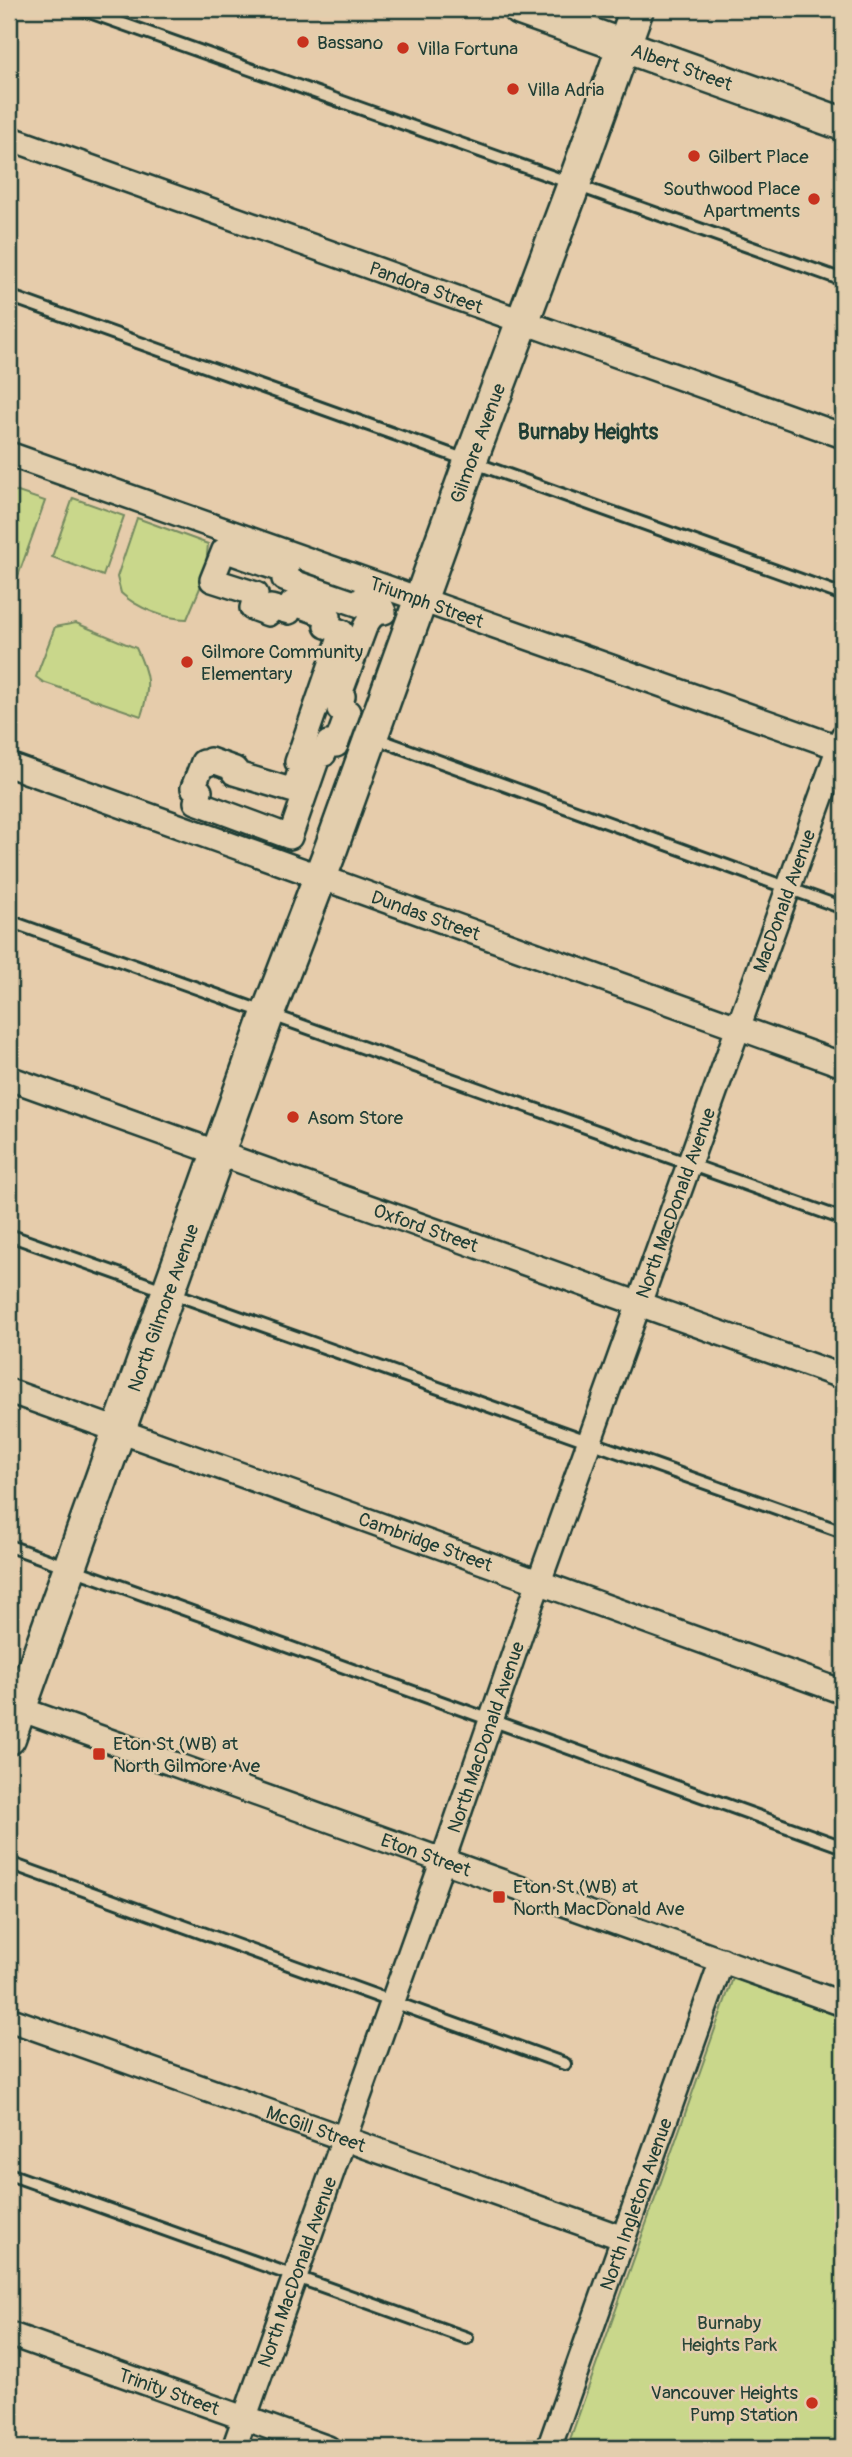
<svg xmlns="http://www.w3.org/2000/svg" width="852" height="2457" viewBox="0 0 852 2457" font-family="Pangolin,sans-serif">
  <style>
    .green { fill: #c9d78b; stroke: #748a60; stroke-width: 2 }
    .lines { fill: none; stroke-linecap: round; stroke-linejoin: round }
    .lane-casing { stroke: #1f3d34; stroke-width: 16 }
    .street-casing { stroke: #1f3d34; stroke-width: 28 }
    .secondary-casing { stroke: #1f3d34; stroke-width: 37 }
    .lane { stroke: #e3cead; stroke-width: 10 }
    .street { stroke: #e3cead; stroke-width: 23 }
    .secondary { stroke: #e3cead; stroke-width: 32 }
    .poi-dot { fill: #c8321e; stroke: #e3cead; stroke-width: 2.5 }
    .labels { text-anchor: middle; stroke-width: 5; stroke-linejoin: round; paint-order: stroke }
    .poi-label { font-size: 19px; fill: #1f3d34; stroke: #e3cead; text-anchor: start }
    .street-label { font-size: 19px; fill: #1f3d34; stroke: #e3cead }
    .park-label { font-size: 19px; fill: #284538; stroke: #e3cead }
    .neighbourhood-label { font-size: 21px; font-weight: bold; fill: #1f3d34; stroke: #e3cead }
  </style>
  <rect width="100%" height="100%" fill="#e6ccab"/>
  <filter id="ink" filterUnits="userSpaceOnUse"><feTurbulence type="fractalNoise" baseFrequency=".0143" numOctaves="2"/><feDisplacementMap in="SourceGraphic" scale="14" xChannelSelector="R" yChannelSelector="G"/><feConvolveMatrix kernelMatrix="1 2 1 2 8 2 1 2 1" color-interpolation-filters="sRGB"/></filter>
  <g filter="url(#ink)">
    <g class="green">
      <path d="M9 489 45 501 9 601Z"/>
      <path d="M73 498 124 516 103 576 52 557Z"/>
      <path d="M137 518 208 544 205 576 187 619C165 619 137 608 121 593L117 577Z"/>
      <path d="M76 623 136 648C149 675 151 687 141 716L43 682 36 677 55 627Z"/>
      <path d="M733 1978 843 2018V2448H567Z"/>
    </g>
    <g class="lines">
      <g class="lane-casing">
        <g id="lane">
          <path d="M81 9 843 280"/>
          <path d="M9 296 843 595"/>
          <path d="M375 738 843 908"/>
          <path d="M9 921 843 1219"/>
          <path d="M9 1235 843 1532"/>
          <path d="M9 1546 843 1847"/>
          <path d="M9 1863 565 2064"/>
          <path d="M9 2174 467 2338"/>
        </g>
      </g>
      <g class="street-casing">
        <g id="street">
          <path id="s1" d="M9 138 843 436"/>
          <path id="s2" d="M9 454 843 749"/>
          <path d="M224 550 287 572 284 579 360 605 363 598 380 604 384 612C374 612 370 618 365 627L340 694 343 696 339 709 348 712 336 745 328 743 324 754H319L290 837 196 802 200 791 193 788 203 762 208 764 210 760 235 769 234 773 294 791 302 764 297 762 342 632 326 626 329 616 292 603 289 612 271 607 268 614 252 608 256 594 212 580Z"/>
          <path id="s3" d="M9 765 843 1065"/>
          <path id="s4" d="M9 1078 843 1377"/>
          <path id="s5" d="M9 1391 843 1692"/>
          <path id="s6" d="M9 1705 843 2004"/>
          <path id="s7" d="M9 2019 623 2238"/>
          <path id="s8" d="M9 2334 328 2448"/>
          <path id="s9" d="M234 2448 443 1860 531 1604 843 736"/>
          <path id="s10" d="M549 2448 722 1960"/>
        </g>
      </g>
      <g class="secondary-casing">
        <g id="secondary">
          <path id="s11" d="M520 9 843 124"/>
          <path id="s12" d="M9 1738 268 1013 329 854 470 462 574 184 637 9"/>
        </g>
      </g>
      <use href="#lane" class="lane"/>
      <use href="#street" class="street"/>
      <use href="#secondary" class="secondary"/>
    </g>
  </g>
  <g class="poi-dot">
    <circle cx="303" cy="42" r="7"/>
    <circle cx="403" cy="48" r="7"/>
    <circle cx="513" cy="89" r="7"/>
    <circle cx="694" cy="156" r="7"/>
    <circle cx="814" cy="199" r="7"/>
    <circle cx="187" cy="662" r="7"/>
    <circle cx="293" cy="1117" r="7"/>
    <rect x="92" y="1747" width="14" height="14" rx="3.5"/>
    <rect x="492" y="1890" width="14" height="14" rx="3.5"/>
    <circle cx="812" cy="2403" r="7"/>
  </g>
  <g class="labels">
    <g class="poi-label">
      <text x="317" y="49">Bassano</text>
      <text x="417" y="55">Villa Fortuna</text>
      <text x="527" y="96">Villa Adria</text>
      <text x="708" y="163">Gilbert Place</text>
      <text x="800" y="195" text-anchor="end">Southwood Place<tspan x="800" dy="22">Apartments</tspan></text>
      <text x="201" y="658">Gilmore Community<tspan x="201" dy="22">Elementary</tspan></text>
      <text x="307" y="1124">Asom Store</text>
      <text x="113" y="1750">Eton St (WB) at<tspan x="113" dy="22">North Gilmore Ave</tspan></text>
      <text x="513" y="1893">Eton St (WB) at<tspan x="513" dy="22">North MacDonald Ave</tspan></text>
      <text x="798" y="2399" text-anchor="end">Vancouver Heights<tspan x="798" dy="22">Pump Station</tspan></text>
    </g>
    <g class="street-label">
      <text dy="7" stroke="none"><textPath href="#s11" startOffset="172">Albert Street</textPath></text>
      <text dy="7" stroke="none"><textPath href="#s1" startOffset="443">Pandora Street</textPath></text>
      <text dy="7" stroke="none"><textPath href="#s12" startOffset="1377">Gilmore Avenue</textPath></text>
      <text dy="7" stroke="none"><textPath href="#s2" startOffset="443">Triumph Street</textPath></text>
      <text dy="7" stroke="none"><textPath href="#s9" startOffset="1642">MacDonald Avenue</textPath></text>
      <text dy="7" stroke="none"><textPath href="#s3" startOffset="443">Dundas Street</textPath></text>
      <text dy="7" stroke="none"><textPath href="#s9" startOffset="1321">North MacDonald Avenue</textPath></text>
      <text dy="7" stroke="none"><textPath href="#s4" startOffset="443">Oxford Street</textPath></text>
      <text dy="7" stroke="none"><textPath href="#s12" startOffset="457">North Gilmore Avenue</textPath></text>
      <text dy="7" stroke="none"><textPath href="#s5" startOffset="443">Cambridge Street</textPath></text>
      <text dy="7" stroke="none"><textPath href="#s9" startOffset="754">North MacDonald Avenue</textPath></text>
      <text dy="7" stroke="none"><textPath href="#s6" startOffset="443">Eton Street</textPath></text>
      <text dy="7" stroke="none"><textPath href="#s7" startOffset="326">McGill Street</textPath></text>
      <text dy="7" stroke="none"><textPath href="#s10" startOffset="259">North Ingleton Avenue</textPath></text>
      <text dy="7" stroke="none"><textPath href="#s9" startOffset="187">North MacDonald Avenue</textPath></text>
      <text dy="7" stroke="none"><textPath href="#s8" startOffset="170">Trinity Street</textPath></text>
    </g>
    <g class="park-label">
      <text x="729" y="2329">Burnaby<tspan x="729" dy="22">Heights Park</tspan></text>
    </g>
    <g class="neighbourhood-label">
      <text x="588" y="439">Burnaby Heights</text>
    </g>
  </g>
  <rect width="852" height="2457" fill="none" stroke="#e3cead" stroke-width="35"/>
  <rect x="18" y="18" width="817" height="2422" fill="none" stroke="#1f3d34" stroke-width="2.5" filter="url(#ink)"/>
</svg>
